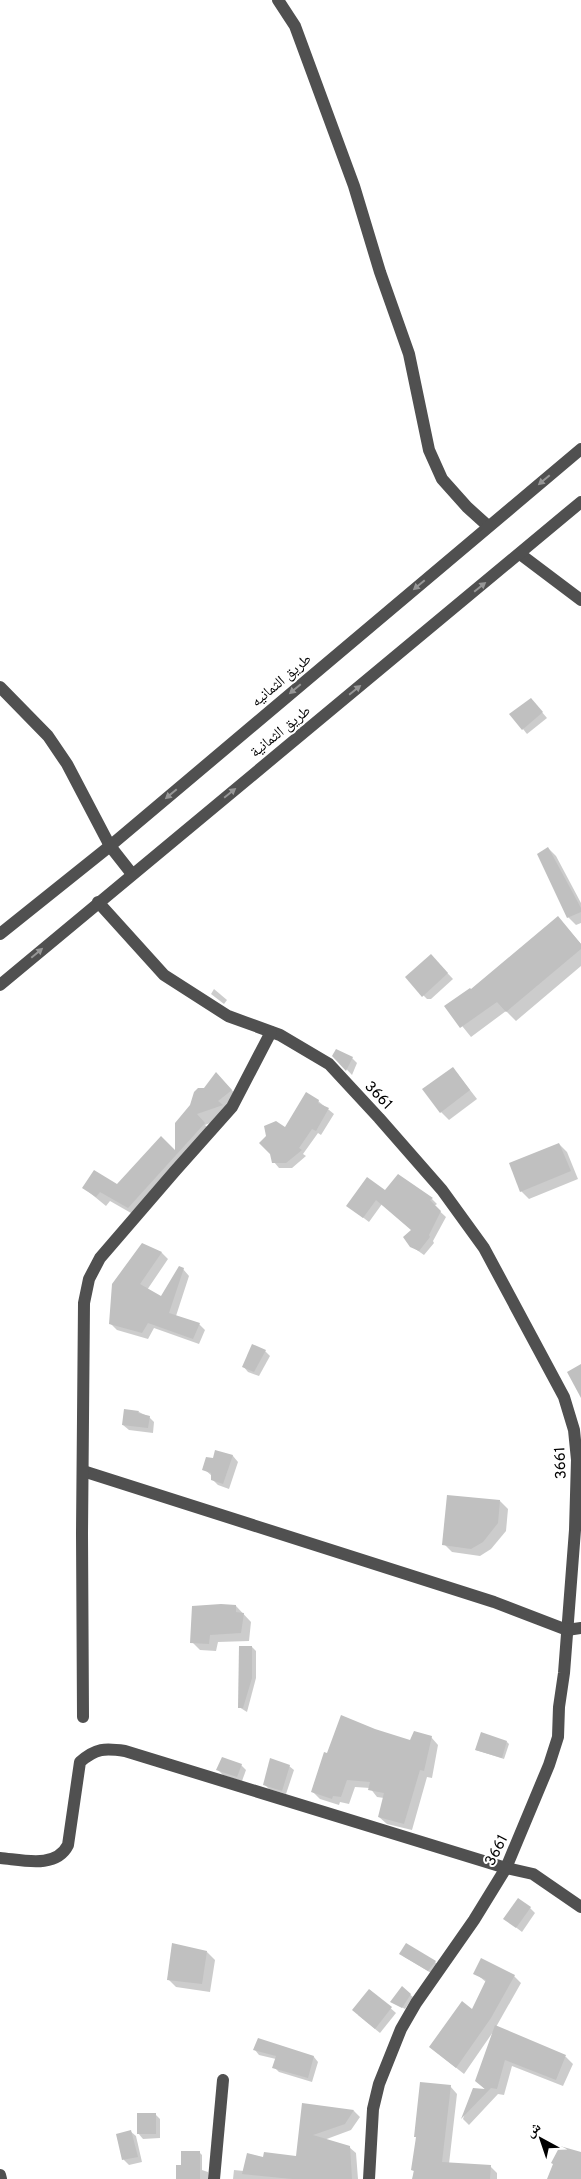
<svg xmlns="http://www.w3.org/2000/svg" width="581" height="2179" viewBox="0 0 581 2179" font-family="Overpass,'Noto Naskh Arabic',sans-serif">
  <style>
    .shadow { fill: #0003 }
    .building { fill: #c0c0c0 }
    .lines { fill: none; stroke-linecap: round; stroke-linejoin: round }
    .minor { stroke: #505050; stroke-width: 12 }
    .oneway { fill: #969696 }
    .labels { text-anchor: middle; stroke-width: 4; stroke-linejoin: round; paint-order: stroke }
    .street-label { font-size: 15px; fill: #000; stroke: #fff }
  </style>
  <rect width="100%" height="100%" fill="#fff"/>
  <g class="shadow">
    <path d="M535 704 547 718 527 734 523 729Z"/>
    <path d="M548 848 556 856 581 903V923L576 925 568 917Z"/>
    <path d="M567 928 581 944V966L516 1021 506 1011 471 1037 446 1006Z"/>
    <path d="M436 961 453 979 431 999H427L421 993Z"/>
    <path d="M214 989 227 1000 224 1004 211 994Z"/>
    <path d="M334 1056 352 1058 357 1063 352 1075Z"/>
    <path d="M453 1068 477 1099 449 1120 441 1112Z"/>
    <path d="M226 1084 241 1100 231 1115 205 1125 214 1133 138 1217 110 1201 106 1206 84 1188 117 1186 177 1153 204 1089Z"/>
    <path d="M318 1101 334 1114 321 1135 318 1133 303 1154 306 1156 292 1168H279L274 1162 286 1128Z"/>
    <path d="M559 1144 567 1152 578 1179 529 1199 521 1191Z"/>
    <path d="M398 1176 432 1199 437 1204 434 1206 446 1217 433 1241 434 1243 424 1255 411 1246 413 1231 382 1204 369 1222 348 1206 385 1192Z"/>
    <path d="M142 1245 162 1253 168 1259 147 1290 161 1298 183 1269 189 1276 176 1316 199 1324 205 1330 199 1344 154 1328 148 1339 117 1330 110 1323Z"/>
    <path d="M265 1351 270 1356 259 1376 248 1372 243 1366Z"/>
    <path d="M125 1410 139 1412 149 1417 154 1422 153 1433 129 1430 123 1425Z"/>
    <path d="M216 1451 233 1456 238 1462 229 1489 218 1485 212 1479V1476L204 1469 213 1460Z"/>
    <path d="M500 1501 508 1509 506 1531 491 1549 480 1556 452 1552 444 1544Z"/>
    <path d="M236 1606 251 1622 249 1641 218 1642 216 1651 200 1650 192 1642Z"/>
    <path d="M252 1647 256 1651V1678L247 1712 239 1707Z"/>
    <path d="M375 1730 411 1741 431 1737 438 1745 432 1778 427 1777 412 1830 387 1824 379 1817 384 1798 377 1797 370 1788 355 1787 349 1804 340 1802 339 1805 320 1799 313 1792 327 1754Z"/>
    <path d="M507 1742 509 1744 504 1759 476 1750Z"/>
    <path d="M241 1765 246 1770 242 1781 223 1775 218 1770Z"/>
    <path d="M289 1766 294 1770 286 1794 269 1789 265 1785Z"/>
    <path d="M530 1908 535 1913 522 1932 505 1919Z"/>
    <path d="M207 1952 215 1960 210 1992 176 1987 168 1979Z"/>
    <path d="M403 1956 435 1962 437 1964 431 1973Z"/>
    <path d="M475 1973 514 1976 521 1983 496 2027 566 2057 573 2064 563 2086 512 2066 504 2095 498 2094 469 2125 463 2119 473 2089 486 2090 476 2081 493 2032 464 2074 430 2047 472 2011 486 1982Z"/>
    <path d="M402 1988 413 1997 405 2009 392 2002Z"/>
    <path d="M370 1990 396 2013 380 2033 358 2015Z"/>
    <path d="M255 2050 314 2057 318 2062 312 2082 279 2072 274 2067 276 2059 259 2055Z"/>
    <path d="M450 2086 457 2094 449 2164 490 2166 497 2173V2179H413L417 2139 415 2136Z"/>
    <path d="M304 2105 354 2111 360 2117 351 2130 324 2140 349 2147 356 2153 358 2179H233L234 2170 244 2171 264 2158H297Z"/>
    <path d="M155 2114 160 2119V2138L143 2139 138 2133Z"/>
    <path d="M130 2131 136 2136 142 2162 129 2165 124 2160 117 2135Z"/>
    <path d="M200 2153 202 2155V2170L208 2172V2179H177L182 2166Z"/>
  </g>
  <g class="building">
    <path d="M531 698 543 712 522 730 509 714Z"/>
    <path d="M548 847 581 908V912L567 918 537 854Z"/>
    <path d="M558 916 581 944V949L506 1012 497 1002 460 1028 444 1006 470 988 471 989Z"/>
    <path d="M431 954 448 973 422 997 405 977Z"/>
    <path d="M336 1049 353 1057 346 1071 332 1056Z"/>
    <path d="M453 1067 470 1090 440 1113 422 1089Z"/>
    <path d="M216 1072 232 1090 218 1101 223 1105 197 1114 205 1123 128 1208 100 1192 96 1197 82 1188 94 1170 117 1184 161 1136 175 1150V1123L190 1105 194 1092 198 1088H204Z"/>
    <path d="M306 1092 319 1100 318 1103 329 1108 316 1131 312 1129 299 1148 302 1150 286 1163H272L270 1154 259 1143 266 1136 264 1126 276 1121 285 1127Z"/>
    <path d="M559 1143 571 1171 520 1192 509 1163Z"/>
    <path d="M398 1174 433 1198 430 1200 441 1211 429 1235 430 1237 419 1251 410 1247 403 1237 411 1230 376 1200 363 1218 346 1206 367 1177 385 1190Z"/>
    <path d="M142 1243 162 1252 140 1284 161 1296 179 1266 184 1268 169 1313 200 1323 193 1339 148 1323 142 1333 109 1324 112 1284Z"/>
    <path d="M252 1344 266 1350 254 1372 242 1367Z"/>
    <path d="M581 1364V1398L567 1372Z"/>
    <path d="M124 1409 139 1411 138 1413 150 1416 148 1428 122 1425Z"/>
    <path d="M215 1450 233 1455 223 1484 211 1480V1473L202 1470 206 1457 213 1458Z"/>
    <path d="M447 1495 500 1500 498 1523 483 1542 471 1549 442 1545Z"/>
    <path d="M221 1604 236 1605V1612L244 1613 241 1633 210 1635 209 1644 190 1643 192 1606Z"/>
    <path d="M239 1646H252V1678L243 1708H238Z"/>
    <path d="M341 1715 375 1729 410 1740 414 1731 432 1736 424 1771 420 1770 404 1824 378 1817 384 1793 368 1790 370 1782 347 1780 341 1797 333 1796 332 1799 311 1792 324 1752 327 1753Z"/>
    <path d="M481 1732 507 1741 502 1758 475 1750Z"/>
    <path d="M222 1757 242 1764 237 1777 216 1770Z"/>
    <path d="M270 1758 290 1765 282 1791 263 1785Z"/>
    <path d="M518 1898 531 1907 516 1928 503 1919Z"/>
    <path d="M172 1943 207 1951 202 1984 167 1980Z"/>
    <path d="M406 1943 436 1961 428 1971 399 1954Z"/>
    <path d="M481 1958 515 1975 491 2018 456 2068 429 2047 462 2001 472 2009 486 1980 473 1974Z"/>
    <path d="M402 1986 411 1994 402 2008 390 2002Z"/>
    <path d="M369 1989 392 2007 375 2029 352 2010Z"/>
    <path d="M495 2025 566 2055 556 2080 505 2060 497 2089 491 2088 461 2119 473 2088 485 2089 475 2081Z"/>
    <path d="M258 2038 314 2056 308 2078 272 2068 276 2056 253 2050Z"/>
    <path d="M420 2082 451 2085 442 2162 491 2165 490 2179H412L414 2171 411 2170 416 2137H414Z"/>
    <path d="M302 2103 354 2110 345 2124 313 2135 350 2146 352 2179H292L242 2174 247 2153 263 2157 264 2152 296 2156Z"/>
    <rect x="137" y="2113" width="19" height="21"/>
    <path d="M131 2130 138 2157 122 2160 116 2134Z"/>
    <path d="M560 2146 581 2152V2179H547L553 2164 551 2163Z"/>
    <path d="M181 2151H200V2179H176V2165H181Z"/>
  </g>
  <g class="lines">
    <g class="minor">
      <path d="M278 0 295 26 354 186 380 272 409 354 429 450 442 479 467 507 488 526"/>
      <path d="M520 554 581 600"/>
      <path d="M0 687 48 736 67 764 110 846 132 874"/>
      <path d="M98 902 164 975 228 1016 280 1035 329 1064 379 1118 442 1190 484 1248 564 1397 574 1430 577 1460 575 1530 564 1673 559 1707 558 1737 549 1765 506 1868 474 1920 416 2003 401 2029 379 2084 373 2109 369 2179"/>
      <path d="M0 934 110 846 581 449"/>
      <path d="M0 985 581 502"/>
      <path d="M83 1471 494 1602 567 1630 581 1628"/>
      <path d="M83 1717 82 1533 84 1303 89 1279 100 1258 175 1171 232 1107 271 1032"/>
      <path d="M0 1858C23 1860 56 1869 68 1845L80 1762C96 1748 105 1748 125 1751L506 1868 533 1874 581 1907"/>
      <path d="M0 2175 1 2179"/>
      <path d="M214 2179 223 2080"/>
    </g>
  </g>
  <defs><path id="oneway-solid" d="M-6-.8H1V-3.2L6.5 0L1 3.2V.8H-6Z" transform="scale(1.25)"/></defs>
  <g class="oneway">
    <use href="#oneway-solid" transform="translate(544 480) rotate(140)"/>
    <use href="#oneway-solid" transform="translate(419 585) rotate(140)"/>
    <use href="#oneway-solid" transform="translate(480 587) rotate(-39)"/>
    <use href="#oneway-solid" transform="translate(295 689) rotate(140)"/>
    <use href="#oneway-solid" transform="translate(355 690) rotate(-39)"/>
    <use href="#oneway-solid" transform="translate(230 793) rotate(-39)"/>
    <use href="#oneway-solid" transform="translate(171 794) rotate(140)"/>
    <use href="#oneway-solid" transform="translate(37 953) rotate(-40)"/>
  </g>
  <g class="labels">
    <g class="street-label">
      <text transform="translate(281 680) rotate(-40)" y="5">طريق الثمانيه</text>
      <text transform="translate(280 731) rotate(-39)" y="5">طريق الثمانية</text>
      <text transform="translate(379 1095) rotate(46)" y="5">3661</text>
      <text transform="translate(560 1463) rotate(-93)" y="5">3661</text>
      <text transform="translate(496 1850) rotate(-63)" y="5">3661</text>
    </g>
  </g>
  <g transform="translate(541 2139) rotate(320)" stroke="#ffffff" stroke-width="4" paint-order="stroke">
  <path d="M0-4L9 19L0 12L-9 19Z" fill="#000000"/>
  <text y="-8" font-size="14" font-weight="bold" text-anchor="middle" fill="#000000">ش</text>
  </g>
</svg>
